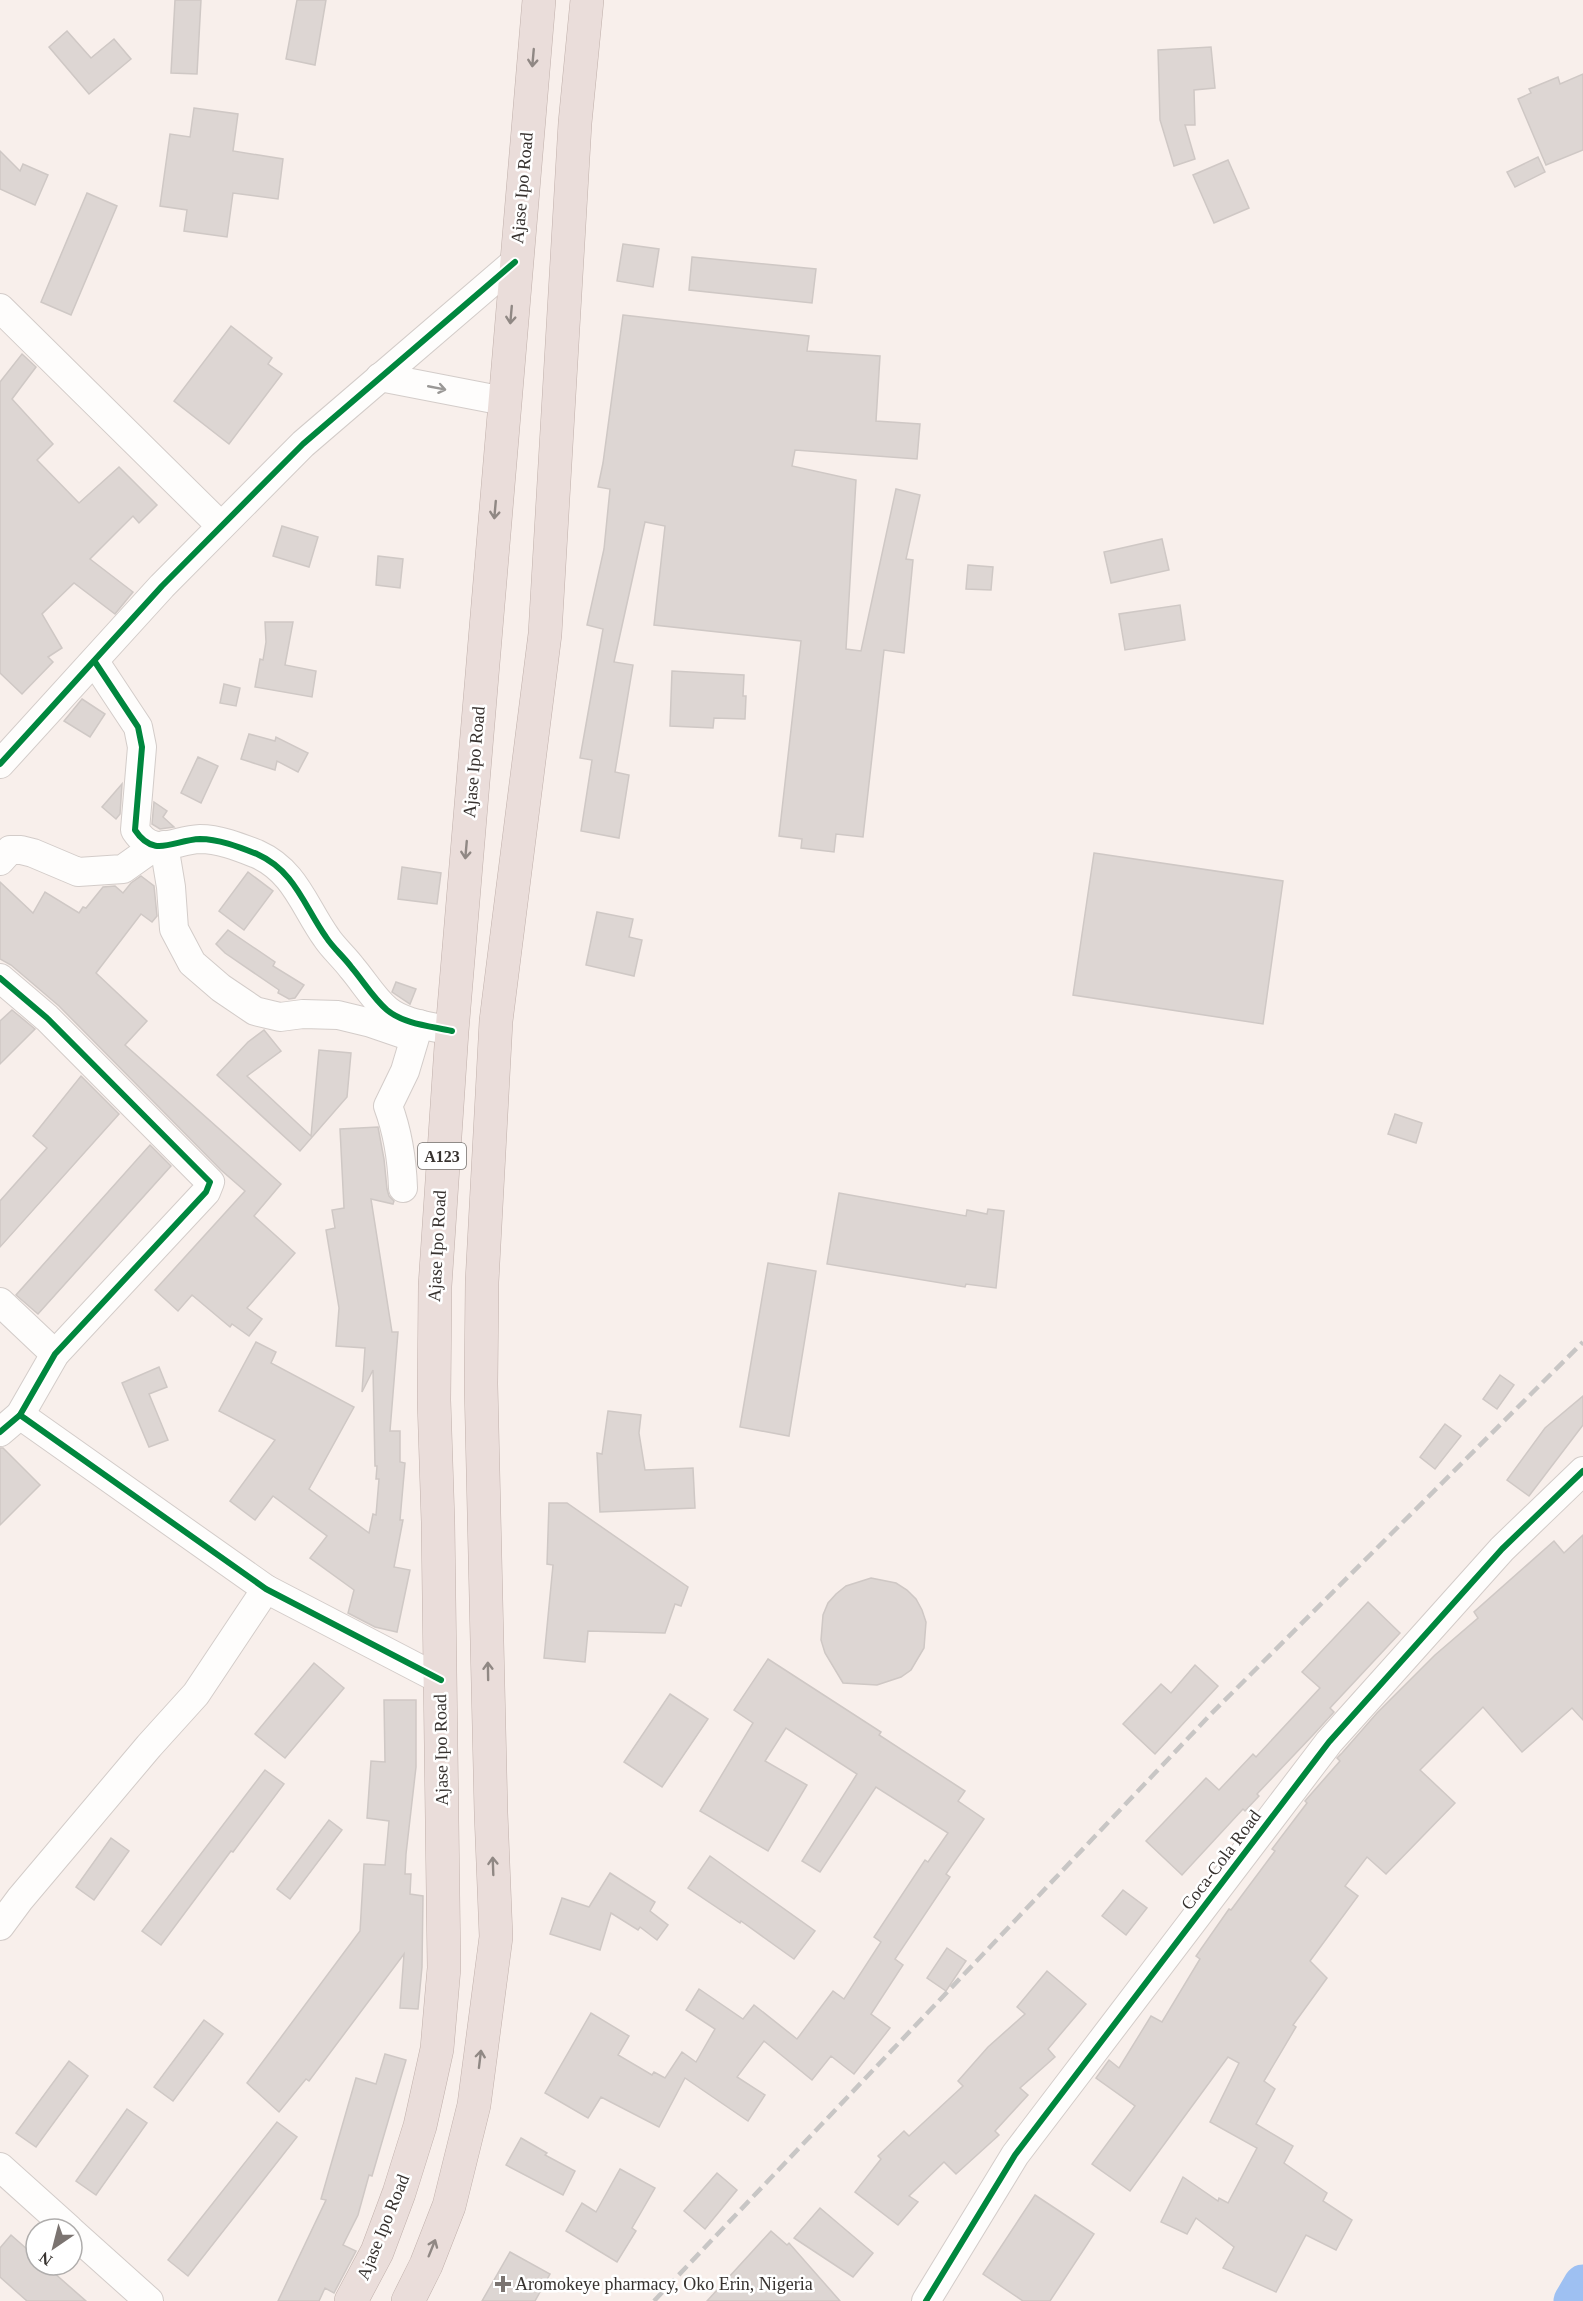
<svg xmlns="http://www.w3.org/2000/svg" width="1583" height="2301" viewBox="0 0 1583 2301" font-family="Georgia,serif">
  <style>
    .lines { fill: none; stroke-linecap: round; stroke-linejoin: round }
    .river { stroke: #9ec0f2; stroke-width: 39 }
    .building { fill: #ddd6d3; stroke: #cfc8c5; stroke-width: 1.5 }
    .minor-casing { stroke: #d3ccc9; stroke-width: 30 }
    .highway-casing { stroke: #c0b0ab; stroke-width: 34 }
    .minor { stroke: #fefdfc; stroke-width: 28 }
    .highway { stroke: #eaddda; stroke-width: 33 }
    .rail { stroke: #c8c6c5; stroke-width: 4.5; stroke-dasharray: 12 6; stroke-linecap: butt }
    .cycleway-casing { stroke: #fff; stroke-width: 10 }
    .cycleway { stroke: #00873e; stroke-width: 6 }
    .oneway { stroke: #908884 }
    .oneway2 { stroke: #9a9896 }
    .poi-dot { fill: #7b7471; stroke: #fff; stroke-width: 2 }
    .labels { text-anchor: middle; stroke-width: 5; stroke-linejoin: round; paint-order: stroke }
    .shield { fill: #fff; stroke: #73706d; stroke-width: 1.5 }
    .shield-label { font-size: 16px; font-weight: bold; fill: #37322f }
    .street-label { font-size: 18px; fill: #37322f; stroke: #fff }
    .poi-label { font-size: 18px; fill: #37322f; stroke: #fff; text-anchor: start }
  </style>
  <rect width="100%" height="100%" fill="#f8efeb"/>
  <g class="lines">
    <path class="river" d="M1573 2301 1583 2284"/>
  </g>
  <g class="building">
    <path d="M175 0H201L197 74 171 73Z"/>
    <path d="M297 0H326L315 65 286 59Z"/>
    <path d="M67 31 91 58 114 39 131 59 89 94 49 47Z"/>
    <path d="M1211 47 1215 88 1194 90 1195 125H1185L1195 159 1174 166 1160 120 1158 50Z"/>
    <path d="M1583 74V150L1546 165 1518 99 1531 93 1529 89 1558 77 1560 84Z"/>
    <path d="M194 108 238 114 233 151 283 159 278 199 233 193 227 237 184 231 187 210 160 206 170 134 190 137Z"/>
    <path d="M0 151 20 171 23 164 48 175 35 205 0 189Z"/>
    <path d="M1538 157 1545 172 1515 187 1507 172Z"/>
    <path d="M1228 160 1249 208 1214 223 1193 175Z"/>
    <path d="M87 193 117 206 71 315 41 302Z"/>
    <path d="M623 244 659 249 653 287 617 281Z"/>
    <path d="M692 257 816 269 812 303 689 290Z"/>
    <path d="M623 315 809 336 807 351 880 356 876 421 920 424 917 459 795 450 792 466 856 480 846 649 861 651 896 489 920 495 906 559 913 560 904 653 884 650 863 837 836 834 834 852 801 848 802 839 779 836 801 641 654 625 665 526 645 522 614 662 633 665 615 772 629 775 619 838 581 831 592 760 580 758 603 629 587 625 604 549 610 489 598 487 603 463Z"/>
    <path d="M231 326 272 358 268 364 282 374 229 444 174 401Z"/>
    <path d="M22 354 36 367 12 399 53 444 37 460 79 503 119 467 157 505 139 523 133 516 90 559 133 592 115 614 74 583 42 614 62 648 48 657 53 662 22 694 0 673V382Z"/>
    <path d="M282 526 318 537 309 567 273 556Z"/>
    <path d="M1162 539 1169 570 1111 583 1104 552Z"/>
    <path d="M378 556 403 559 400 588 376 585Z"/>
    <path d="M968 565 993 567 991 590 966 589Z"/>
    <path d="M1180 605 1185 640 1125 650 1119 614Z"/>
    <path d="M265 622H293L285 665 316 671 312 697 255 687 260 659 263 660 266 642Z"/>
    <path d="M672 671 744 675 743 696H746L745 719 714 718 713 728 670 726Z"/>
    <path d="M224 684 240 688 236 706 220 703Z"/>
    <path d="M82 699 105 714 90 737 64 721Z"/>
    <path d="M249 734 275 741 276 737 308 753 298 772 277 761 275 770 241 759Z"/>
    <path d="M198 757 218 766 201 803 181 793Z"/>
    <path d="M122 784 120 814 116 819 102 807Z"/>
    <path d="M154 802 167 811 163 817 174 827 160 829 152 824Z"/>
    <path d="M1094 853 1283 881 1263 1024 1073 995Z"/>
    <path d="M402 867 441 873 437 904 398 899Z"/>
    <path d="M248 872 273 891 244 930 219 911Z"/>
    <path d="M141 876 154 886 157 916 152 922 141 914 96 973 147 1021 125 1045 281 1184 254 1216 295 1253 247 1308 262 1319 249 1336 232 1324 230 1327 192 1295 178 1311 155 1290 245 1191 221 1170 59 1006 11 965 0 959V882L33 913 45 892 79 913 83 907 86 908 103 887 115 886 123 893 131 883Z"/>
    <path d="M597 912 633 919 629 937 642 940 634 976 586 965Z"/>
    <path d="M228 930 275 962 273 966 304 985 295 998 289 999 278 993 279 990 225 953 216 944Z"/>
    <path d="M396 982 416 989 410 1004 392 992Z"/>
    <path d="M12 1010 35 1029 0 1064V1021Z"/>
    <path d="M264 1030 281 1051 247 1076 311 1136 319 1050 351 1053 347 1097 300 1151 217 1075 248 1042Z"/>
    <path d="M81 1076 119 1114 0 1247V1201L47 1148 33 1136Z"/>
    <path d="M1395 1114 1422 1123 1416 1143 1388 1134Z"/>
    <path d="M378 1127 384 1159 387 1189 389 1196 394 1201 393 1204 371 1199 392 1332H398L390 1431H400V1462L405 1463 400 1520H403L394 1567 410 1570 397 1632 375 1627 348 1613 354 1590 310 1558 327 1536 273 1496 255 1520 230 1501 275 1440 219 1411 256 1342 276 1352 271 1363 354 1407 309 1489 369 1533 373 1514 376 1515 379 1479H376L377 1466H375L373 1370 362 1392 365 1348 336 1346 339 1308 326 1230 335 1228 332 1210 344 1208 340 1129Z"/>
    <path d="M150 1145 171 1166 38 1314 16 1295Z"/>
    <path d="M839 1193 966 1216 967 1210 987 1214 988 1209 1004 1211 996 1288 966 1284 965 1287 827 1264Z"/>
    <path d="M768 1263 816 1271 789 1436 740 1427Z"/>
    <path d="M159 1367 167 1387 149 1394 168 1440 149 1447 122 1383Z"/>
    <path d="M1500 1375 1514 1385 1497 1409 1483 1399Z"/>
    <path d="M1583 1396V1425L1529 1496 1507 1480 1545 1428Z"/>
    <path d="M608 1411 641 1415 639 1433 645 1470 693 1468 695 1508 600 1512 597 1453 602 1454Z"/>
    <path d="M1445 1424 1461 1436 1435 1469 1420 1457Z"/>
    <path d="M0 1448H3L40 1485 0 1525Z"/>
    <path d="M549 1503H567L688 1587 681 1606 675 1604 665 1633 588 1631 585 1662 544 1658 553 1565 547 1564Z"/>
    <path d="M1583 1535V1720L1572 1708 1522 1752 1483 1707 1420 1770 1455 1803 1386 1874 1367 1857 1345 1886 1358 1896 1310 1961 1327 1978 1293 2025 1296 2027 1264 2081 1275 2089 1256 2124 1293 2146 1284 2163 1327 2193 1323 2201 1352 2220 1336 2250 1306 2235 1276 2292 1223 2268 1234 2247 1196 2218 1187 2234 1161 2222 1183 2177 1218 2201 1219 2198 1228 2203 1257 2148 1210 2122 1239 2063 1228 2057 1130 2191 1092 2164 1135 2106 1096 2078 1109 2060 1119 2068 1151 2016 1162 2022 1200 1959 1196 1956 1229 1909 1231 1910 1275 1851 1272 1849 1307 1803 1305 1801 1340 1761 1337 1758 1342 1753 1377 1713 1435 1655 1478 1618 1474 1612 1554 1541 1564 1553Z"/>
    <path d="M871 1578 896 1583 907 1590 916 1599 922 1610 926 1622 924 1648 911 1670 901 1677 877 1685 843 1683 825 1653 821 1640 823 1615 828 1603 836 1594 846 1586Z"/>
    <path d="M1368 1602 1400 1633 1330 1708 1334 1712 1313 1735 1257 1794 1259 1796 1245 1811 1243 1809 1182 1875 1146 1841 1206 1778 1219 1790 1253 1754 1256 1757 1320 1688 1302 1672Z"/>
    <path d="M768 1659 881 1732 879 1735 965 1791 958 1801 984 1819 946 1874 950 1877 895 1959 903 1965 871 2014 890 2028 854 2074 831 2056 812 2080 764 2041 737 2077 765 2095 748 2121 685 2078 659 2127 601 2097 588 2118 545 2093 591 2013 629 2036 618 2055 652 2075 654 2072 665 2078 682 2052 696 2062 715 2029 686 2010 699 1989 743 2019 754 2005 797 2039 833 1991 844 1999 881 1942 874 1937 925 1860 928 1862 948 1833 876 1787 820 1872 802 1861 857 1774 786 1728 765 1761 807 1785 768 1851 700 1811 753 1723 734 1710Z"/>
    <path d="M314 1663 344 1688 285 1758 255 1734Z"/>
    <path d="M1195 1665 1218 1686 1155 1754 1123 1724 1161 1684 1171 1693Z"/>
    <path d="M670 1694 708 1719 662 1787 624 1762Z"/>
    <path d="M384 1700H416V1767L406 1854 405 1874H411L410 1894 423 1896 422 1967 418 2009 400 2008 404 1954 309 2081 306 2079 279 2112 247 2083 360 1931 364 1864 385 1865 389 1821 367 1818 371 1761 385 1762Z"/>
    <path d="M265 1770 284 1784 233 1852 231 1851 161 1945 142 1931Z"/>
    <path d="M329 1820 342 1830 290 1899 277 1889Z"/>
    <path d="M111 1838 129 1851 94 1900 76 1887Z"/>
    <path d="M710 1856 815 1931 794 1959 741 1921 740 1923 688 1888Z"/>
    <path d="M610 1873 655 1902 650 1911 668 1925 657 1940 640 1927 638 1930 611 1913 600 1950 550 1934 562 1898 589 1907Z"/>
    <path d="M1123 1890 1147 1908 1126 1935 1102 1916Z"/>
    <path d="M947 1948 966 1961 946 1991 927 1978Z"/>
    <path d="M1047 1971 1086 2004 1048 2049 1055 2057 1020 2088 1028 2095 995 2131 999 2135 956 2174 944 2162 909 2196 918 2202 898 2225 855 2192 881 2159 878 2156 904 2131 909 2136 963 2086 958 2081 988 2047 1025 2014 1017 2007Z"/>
    <path d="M204 2020 223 2034 173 2101 154 2087Z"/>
    <path d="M385 2054 406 2060 372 2176 369 2175 358 2215 343 2245 356 2251 334 2293 325 2288 319 2301H278L326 2200 321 2199 356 2078 376 2084Z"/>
    <path d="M69 2061 88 2076 36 2147 16 2133Z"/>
    <path d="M127 2109 147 2123 96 2195 76 2181Z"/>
    <path d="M277 2122 297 2137 188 2276 168 2260Z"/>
    <path d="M521 2138 547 2153 545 2155 575 2171 563 2195 506 2165Z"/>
    <path d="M620 2169 655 2188 632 2228 636 2231 617 2262 566 2231 582 2203 596 2212Z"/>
    <path d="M717 2173 737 2190 705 2229 684 2211Z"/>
    <path d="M1035 2195 1094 2234 1050 2301H1023L983 2274Z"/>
    <path d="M820 2208 873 2253 853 2277 794 2238Z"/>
    <path d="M771 2231 787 2245 789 2243 840 2301H707Z"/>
    <path d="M11 2235 36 2257V2265H45L86 2301H27L0 2277V2248Z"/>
    <path d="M510 2252 550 2274 535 2301H482Z"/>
  </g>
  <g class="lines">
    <g class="minor-casing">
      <g id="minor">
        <path d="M0 308 221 526"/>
        <path d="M380 377 504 401"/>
        <path d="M95 662 138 727 142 747 135 830C154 859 173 840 200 839 219 839 239 847 257 854 295 871 304 906 326 937 333 948 344 957 352 968 364 982 373 998 387 1010 404 1024 430 1026 452 1031"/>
        <path d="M0 764 162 586 303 444 515 262"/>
        <path d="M164 845 171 887 174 929 192 963 221 988 255 1011 280 1017 303 1014 338 1015 371 1023 409 1036"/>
        <path d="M0 861 10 850H21L33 853 78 872 123 869 154 847"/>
        <path d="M0 978 47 1018 210 1182 206 1192 55 1354 20 1415 0 1432"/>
        <path d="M403 1188C402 1159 398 1133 388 1106L405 1071 419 1024"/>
        <path d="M0 1302 55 1354"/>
        <path d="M20 1415 266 1589 441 1680"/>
        <path d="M0 1926 20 1899 149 1746 196 1694 266 1589"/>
        <path d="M0 2167 69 2229"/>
        <path d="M72 2232 149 2301"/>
        <path d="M926 2301 1015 2155 1329 1742 1502 1549 1583 1471"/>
      </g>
    </g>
    <g class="highway-casing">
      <g id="highway">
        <path d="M351 2301 377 2252 399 2193 420 2126 437 2049 444 1968 438 1522 434 1400 435 1286 452 1031 539 0"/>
        <path d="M408 2301 426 2265 449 2206 474 2105 496 1937 491 1813 481 1384 482 1282 496 1021 545 634 575 123 587 0"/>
      </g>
    </g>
    <use href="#minor" class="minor"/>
    <use href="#highway" class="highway"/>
    <path class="rail" d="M654 2301 1211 1714 1583 1342"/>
    <g class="cycleway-casing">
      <g id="cycleway">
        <path d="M95 662 138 727 142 747 135 830C154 859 173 840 200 839 219 839 239 847 257 854 295 871 304 906 326 937 333 948 344 957 352 968 364 982 373 998 387 1010 404 1024 430 1026 452 1031"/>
        <path d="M0 764 162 586 303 444 515 262"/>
        <path d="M0 978 47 1018 210 1182 206 1192 55 1354 20 1415 0 1432"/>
        <path d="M20 1415 266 1589 441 1680"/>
        <path d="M926 2301 1015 2155 1329 1742 1502 1549 1583 1471"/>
      </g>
    </g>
    <use href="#cycleway" class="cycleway"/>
  </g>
  <defs><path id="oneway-shaft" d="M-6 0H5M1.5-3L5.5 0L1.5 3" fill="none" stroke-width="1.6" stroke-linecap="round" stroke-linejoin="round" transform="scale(1.5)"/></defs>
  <g class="oneway">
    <use href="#oneway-shaft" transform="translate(533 58) rotate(95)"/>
    <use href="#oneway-shaft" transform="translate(511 315) rotate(95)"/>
    <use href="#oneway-shaft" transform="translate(495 510) rotate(95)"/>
    <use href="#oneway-shaft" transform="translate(466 850) rotate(95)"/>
    <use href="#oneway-shaft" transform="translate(488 1671) rotate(-91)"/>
    <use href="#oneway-shaft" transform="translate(493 1866) rotate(-92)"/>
    <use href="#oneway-shaft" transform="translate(480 2059) rotate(-83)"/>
    <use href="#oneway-shaft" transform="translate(432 2248) rotate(-68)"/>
  </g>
  <use class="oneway2" href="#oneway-shaft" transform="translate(437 388) rotate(11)"/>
  <path class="poi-dot" d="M500 2275h6v6h6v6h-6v6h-6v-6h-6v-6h6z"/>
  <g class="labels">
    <rect class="shield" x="418" y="1143" width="48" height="26" rx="4.5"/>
    <g class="shield-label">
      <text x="442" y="1162">A123</text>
    </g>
    <g class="street-label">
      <text transform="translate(522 188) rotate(-85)" y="6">Ajase Ipo Road</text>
      <text transform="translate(474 762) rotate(-85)" y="6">Ajase Ipo Road</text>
      <text transform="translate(437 1246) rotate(-87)" y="6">Ajase Ipo Road</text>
      <text transform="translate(441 1750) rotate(-91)" y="6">Ajase Ipo Road</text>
      <text transform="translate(1221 1860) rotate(-53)" y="6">Coca-Cola Road</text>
      <text transform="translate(383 2227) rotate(-68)" y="6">Ajase Ipo Road</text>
    </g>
    <g class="poi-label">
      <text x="515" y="2290">Aromokeye pharmacy, Oko Erin, Nigeria</text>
    </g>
  </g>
  <g transform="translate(54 2247) rotate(215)"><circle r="28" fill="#ffffff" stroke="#afadac" stroke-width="1.5"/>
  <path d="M0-4.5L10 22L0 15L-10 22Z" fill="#7b7471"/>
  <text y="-9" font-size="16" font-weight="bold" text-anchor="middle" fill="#37322f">N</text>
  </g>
</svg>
